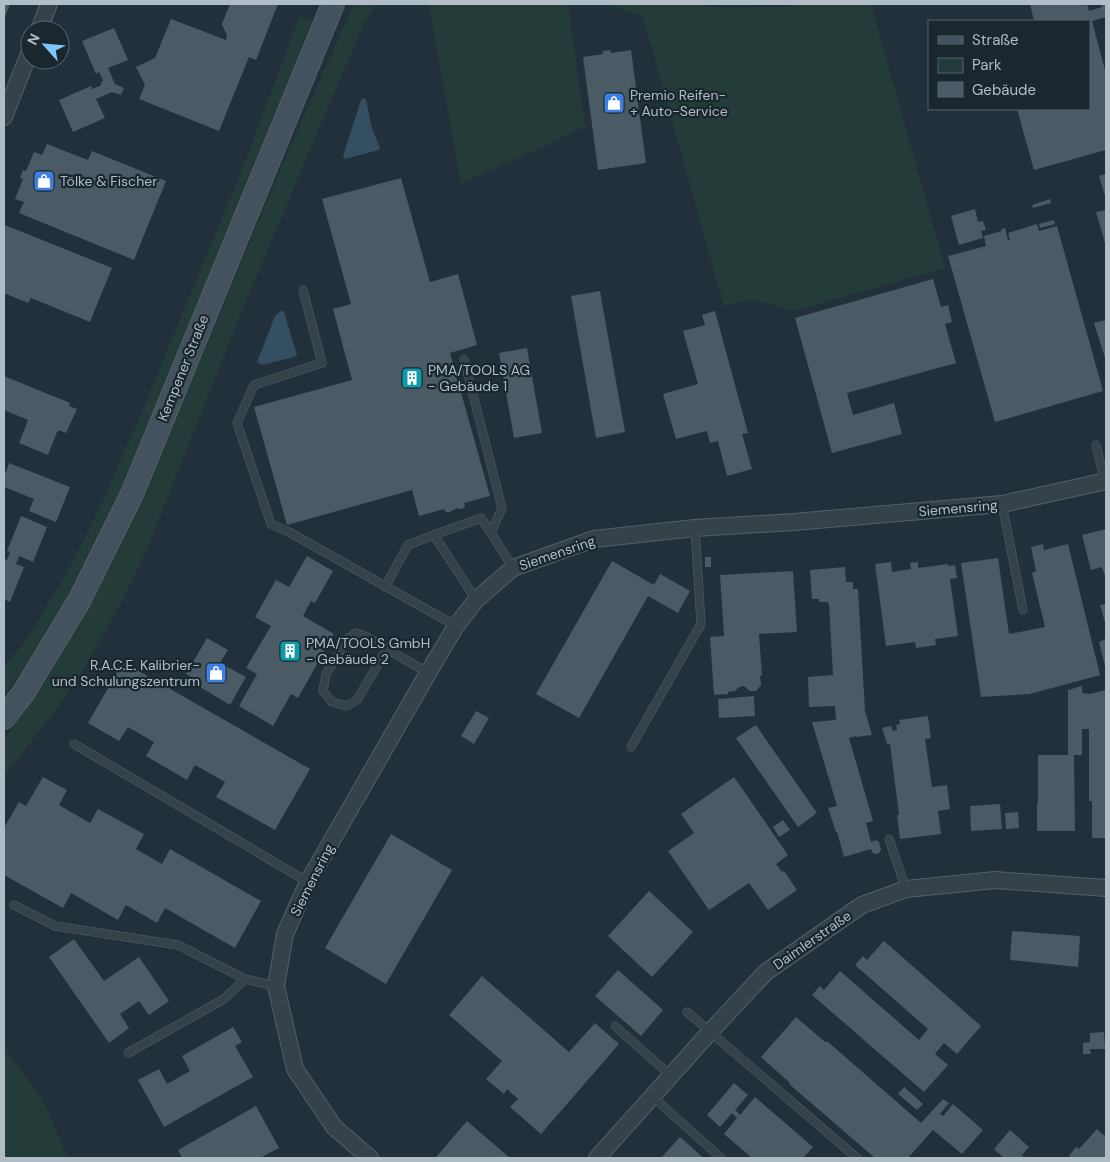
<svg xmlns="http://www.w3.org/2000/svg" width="1110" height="1162" viewBox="0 0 1110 1162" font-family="'DM Sans',sans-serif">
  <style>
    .green { fill: #233b39 }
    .water { fill: #344f62 }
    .building { fill: #4a5b66 }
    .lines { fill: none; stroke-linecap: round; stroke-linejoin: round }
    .lane-casing { stroke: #536068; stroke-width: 9 }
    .street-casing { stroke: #536068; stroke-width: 18 }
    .secondary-casing { stroke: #536068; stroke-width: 24 }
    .lane { stroke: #35424a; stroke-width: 8 }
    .street { stroke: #35424a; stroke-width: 16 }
    .secondary { stroke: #43525d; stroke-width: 22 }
    .labels { text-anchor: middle; stroke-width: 4.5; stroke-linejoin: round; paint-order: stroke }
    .poi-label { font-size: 14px; fill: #b0bdc7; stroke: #1a272f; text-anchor: start }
    .street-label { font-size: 14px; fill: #b0bdc7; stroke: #1a272f }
  </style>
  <rect width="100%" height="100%" fill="#21303a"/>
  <g class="green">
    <path d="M354 4H376L364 23 248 296 147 549 121 602 91 657 56 710 4 776V739L47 679 102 580 146 488 288 151Z"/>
    <path d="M429 4H568L585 127 461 184Z"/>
    <path d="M606 4H697L726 9 789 6 799 4H871L945 268 793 311 751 299 724 307 643 16Z"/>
    <path d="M299 17 314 22 126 485 63 610 37 651 4 696V666L26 641 63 579 85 538 112 480 144 407 248 155Z"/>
    <path d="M4 1047 41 1098 51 1118 67 1158H4Z"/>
  </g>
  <g class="water">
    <path d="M364 98 366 100 372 128 380 148 379 150 345 159 343 156 361 100Z"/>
    <path d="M282 310 284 312 297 355 294 357 262 365 257 362 275 316Z"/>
  </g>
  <g class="building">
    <path d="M4 4H10L4 19Z"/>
    <path d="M230 4H278L256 60 249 57 219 131 139 99 145 85 136 67 155 58 171 19 226 40 227 36 222 24Z"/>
    <path d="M1030 4H1087L1089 11 1102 7 1101 4H1106V17L1092 21 1106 74V150L1034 170 1017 109H1089V21H1034Z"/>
    <path d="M114 28 128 60 108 68 115 84 124 88 121 95 112 92 96 99 105 118 73 132 59 100 91 86 92 89 100 86 103 80 99 72 96 74 82 41Z"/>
    <path d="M610 50 611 53 631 50 646 163 598 170 583 57 603 54V51Z"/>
    <path d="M47 144 88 160 92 151 166 181 134 260 19 213 24 202 15 199 23 179 20 178 23 170 26 171 34 152 42 155Z"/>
    <path d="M1106 174V199L1099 176Z"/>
    <path d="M401 178 430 282 458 274 477 345 450 353 490 496 464 503 465 506 464 508 460 509 457 508 448 513 445 511 444 509 419 516 412 490 287 525 254 407 352 380 333 309 351 304 322 199Z"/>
    <path d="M1050 199 1051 203 1033 208 1032 205Z"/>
    <path d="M975 209 978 222 983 221 986 230 981 231 983 238 959 245 951 216Z"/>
    <path d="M1106 210V242L1105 243 1096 212Z"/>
    <path d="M1054 220 1055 224 1040 228 1039 224Z"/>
    <path d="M1037 224 1039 231 1057 226 1103 391 995 422 948 256 986 246 984 236 1002 231 1001 229 1005 228 1008 240H1010L1008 233Z"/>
    <path d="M5 225 112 268 90 322 31 298 28 303 4 293Z"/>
    <path d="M933 279 941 307 948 305 952 322 945 324 956 363 847 393 853 415 894 403 902 434 832 453 795 318Z"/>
    <path d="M600 291 625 432 596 438 571 296Z"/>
    <path d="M715 311 748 433 742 434 752 469 727 476 718 441 710 443 707 431 676 439 663 394 698 384 683 331 705 325 702 315Z"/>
    <path d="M1106 320V361L1094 323Z"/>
    <path d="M527 348 542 433 514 438 499 353Z"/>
    <path d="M4 376 70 403 69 406 77 409 66 433 59 430 58 432H57L48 455 19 443 28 420 4 410Z"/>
    <path d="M9 463 70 487 56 522 29 511 34 499 4 487V471L6 472Z"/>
    <path d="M21 516 47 527 33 562 19 556 16 564 24 567 10 602 4 599V559L7 560 10 552 7 551Z"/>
    <path d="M1106 529V579L1102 567 1091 570 1082 535Z"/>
    <path d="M1043 544 1044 550 1068 544 1100 675 1030 694 981 697 961 563 998 558 1009 634 1045 627 1032 573 1036 571 1031 547Z"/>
    <path d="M307 556 333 571 315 603 311 601 303 616 334 634 298 698 291 694 273 726 239 706 257 674 246 668 271 626 255 617 276 580 289 587Z"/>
    <rect x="705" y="557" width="6" height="10"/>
    <path d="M612 561 654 585 660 574 690 591 678 613 648 596 579 718 536 694Z"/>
    <path d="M891 562 892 572 911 569 910 563 918 562V568L948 564V566L955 565 957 578 950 579 958 636 935 639 936 645 916 648 915 642 886 646 875 564Z"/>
    <path d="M845 567 846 582H853V589H858L865 711 872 735 856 737V736L849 738 873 821 866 823 871 842 876 840 879 842 881 850 879 853 875 854 872 852 871 849 844 857 837 832H836L828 808 837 806 812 722 836 720 835 706 809 707 808 677 833 675 829 604H828V602H819V599H812L810 570Z"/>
    <path d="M793 571 797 632 759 634 762 676 760 675 761 685 756 691H750L744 686 739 687 735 691 728 692V694L714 695 710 637 724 636 720 575Z"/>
    <path d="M1106 604V626L1100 605Z"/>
    <path d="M207 638 228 650 220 663 246 677 230 705 200 687 202 683 186 674Z"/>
    <path d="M1106 639V670L1099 642Z"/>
    <path d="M123 662 310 769 275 830 216 797 225 782 195 765 187 780 146 756 154 742 128 727 119 741 88 723Z"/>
    <path d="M1082 686V693L1090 694 1106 690V838H1092V801H1089V729H1082V755H1074L1075 831H1037V803H1038V755H1068V690Z"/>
    <path d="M754 696 755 716 719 718 718 699Z"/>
    <path d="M476 711 489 718 474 744 461 736Z"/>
    <path d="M928 716 931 738 925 739 932 787 947 785 950 809 938 811 941 834 900 839 897 815H899L890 744H887L882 728 891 726 893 731 897 730 896 725 900 724 899 720Z"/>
    <path d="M756 725 817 813 798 827 736 738Z"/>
    <path d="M43 777 67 790 59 805 90 823 98 809 144 834 136 849 162 864 170 849 261 901 235 948 165 908 157 923 126 905 118 920 71 893 63 908 4 875V828L19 802 26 806Z"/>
    <path d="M734 777 788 855 776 864 782 872 784 871 797 890 768 910 749 883 709 910 668 851 694 833 681 814Z"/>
    <path d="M1000 804 1002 829 971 831 970 806Z"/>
    <path d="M1018 812 1019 828 1006 829 1005 813Z"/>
    <path d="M783 820 790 830 779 837 773 827Z"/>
    <path d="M391 834 452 870 386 984 325 948Z"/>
    <path d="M649 891 693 932 652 977 608 936Z"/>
    <path d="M1012 931 1080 936 1078 967 1010 960Z"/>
    <path d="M74 939 104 981 139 957 169 1001 149 1015 139 1001 120 1014 129 1028 109 1043 49 957Z"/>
    <path d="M884 941 981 1026 957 1054 944 1043 935 1054 948 1065 924 1092 812 995 820 986 824 990 840 971 919 1040 928 1029 855 965 863 956 867 960Z"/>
    <path d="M618 970 663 1010 641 1036 595 996Z"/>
    <path d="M482 976 569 1052 595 1023 619 1044 541 1134 510 1107 518 1099 507 1089 504 1094 486 1079 502 1061 449 1015Z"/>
    <path d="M796 1017 825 1042 827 1041 921 1123 943 1099 949 1103 940 1114 943 1116 953 1104 983 1130 962 1154 933 1130 908 1158H875L789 1084 790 1083 761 1057Z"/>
    <path d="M233 1027 242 1042 235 1046 253 1077 164 1127 138 1080 159 1069 167 1084 190 1071 182 1056Z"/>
    <path d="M1104 1032 1105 1049H1090L1091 1054H1083V1043L1090 1042V1033Z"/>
    <path d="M734 1083 748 1095 735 1110 740 1115 755 1097 813 1147 803 1158H752L724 1134 737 1118 732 1113 720 1127 707 1115Z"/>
    <path d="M904 1087 923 1104 917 1110 898 1094Z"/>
    <path d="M256 1106 279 1148 260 1158H182L178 1150Z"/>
    <path d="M467 1121 510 1158H438L436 1157Z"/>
    <path d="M1097 1129 1106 1137V1158H1071L1069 1156 1076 1147 1079 1149Z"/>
    <path d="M1010 1130 1029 1147 1022 1155 1008 1143 1024 1157 1023 1158H1004L994 1149Z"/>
    <path d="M680 1137 698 1153 703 1158H661Z"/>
  </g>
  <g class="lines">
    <g class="lane-casing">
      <g id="lane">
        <path d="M303 290 322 363 254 385 237 423 271 524 289 532 456 626"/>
        <path d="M464 359 502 508 491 533 513 568"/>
        <path d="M1096 445 1105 482"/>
        <path d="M1002 504 1023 610"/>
        <path d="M385 587 408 545 434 535"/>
        <path d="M476 600 434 535 481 518 491 533"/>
        <path d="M387 649 357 700 347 706 332 702 323 691 326 674 348 638 356 633 367 637 428 673"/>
        <path d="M74 744 308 882"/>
        <path d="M631 747 701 624 695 528"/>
        <path d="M889 839 906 889"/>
        <path d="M14 905 55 926 178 945 245 979 276 986"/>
        <path d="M687 1012 857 1158"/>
        <path d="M615 1026 671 1076"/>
        <path d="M128 1053 224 999 245 979"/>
        <path d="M653 1097 721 1158"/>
      </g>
    </g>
    <g class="street-casing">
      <g id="street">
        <path d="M39 30 49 4"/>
        <path d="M4 117 30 51"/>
        <path d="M370 1158 334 1127 295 1069 276 986 285 934 308 882 428 673 456 626 476 600 513 568 594 539 695 528 794 522 1002 504 1106 481"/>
        <path d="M597 1158 710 1032 766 972 862 905 906 889 995 880 1106 888"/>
      </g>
    </g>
    <g class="secondary-casing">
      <path id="secondary" d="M4 718 24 692 79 601 132 494 333 4"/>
    </g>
    <use href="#lane" class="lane"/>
    <use href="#street" class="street"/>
    <use href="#secondary" class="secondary"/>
  </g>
  <defs>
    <g id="shop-square" transform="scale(1.125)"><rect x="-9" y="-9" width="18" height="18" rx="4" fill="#3f7fe0" stroke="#1a272f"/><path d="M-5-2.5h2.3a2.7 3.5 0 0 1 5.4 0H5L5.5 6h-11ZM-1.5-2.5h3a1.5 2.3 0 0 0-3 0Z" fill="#fff"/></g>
    <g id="building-square" transform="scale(1.125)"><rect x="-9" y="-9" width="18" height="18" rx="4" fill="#0f9aa8" stroke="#1a272f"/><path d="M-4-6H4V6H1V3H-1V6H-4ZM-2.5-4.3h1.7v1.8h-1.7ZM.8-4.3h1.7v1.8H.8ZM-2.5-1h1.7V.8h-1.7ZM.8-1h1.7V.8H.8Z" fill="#fff"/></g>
  </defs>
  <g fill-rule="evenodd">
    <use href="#shop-square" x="614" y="103"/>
    <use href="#shop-square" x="44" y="181"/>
    <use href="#building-square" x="412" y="378"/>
    <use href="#building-square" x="290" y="651"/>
    <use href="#shop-square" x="216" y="673"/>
  </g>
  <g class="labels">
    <g class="poi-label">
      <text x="630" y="100">Premio Reifen-<tspan x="630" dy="16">+ Auto-Service</tspan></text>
      <text x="60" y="186">Tölke &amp; Fischer</text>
      <text x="428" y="375">PMA/TOOLS AG<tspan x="428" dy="16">- Gebäude 1</tspan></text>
      <text x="306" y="648">PMA/TOOLS GmbH<tspan x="306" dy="16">- Gebäude 2</tspan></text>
      <text x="200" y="670" text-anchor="end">R.A.C.E. Kalibrier-<tspan x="200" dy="16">und Schulungszentrum</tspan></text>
    </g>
    <g class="street-label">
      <text transform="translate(183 368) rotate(-68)" y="5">Kempener Straße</text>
      <text transform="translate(958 508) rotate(-5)" y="5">Siemensring</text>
      <text transform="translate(557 553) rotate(-19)" y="5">Siemensring</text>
      <text transform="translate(312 880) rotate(-63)" y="5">Siemensring</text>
      <text transform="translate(812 940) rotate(-35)" y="5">Daimlerstraße</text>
    </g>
  </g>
  <rect width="1110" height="1162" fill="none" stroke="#b0bdc7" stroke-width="10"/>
  <rect x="928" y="20" width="162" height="90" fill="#1a272f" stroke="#56636c"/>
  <rect x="938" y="36" width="25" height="8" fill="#43525d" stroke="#56636c"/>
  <text x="972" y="45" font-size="15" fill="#b0bdc7">Straße</text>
  <rect x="938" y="58" width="25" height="15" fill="#233b39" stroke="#56636c"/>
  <text x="972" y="70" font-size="15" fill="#b0bdc7">Park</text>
  <rect x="938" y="82" width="25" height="15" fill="#4a5b66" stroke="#56636c"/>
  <text x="972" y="95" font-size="15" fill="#b0bdc7">Gebäude</text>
  <g transform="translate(45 45) rotate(297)"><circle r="24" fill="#1a272f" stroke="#56636c"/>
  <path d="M0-4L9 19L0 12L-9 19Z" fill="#81c6fa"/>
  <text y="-8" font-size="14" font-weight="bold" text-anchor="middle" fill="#b0bdc7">N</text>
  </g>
</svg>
